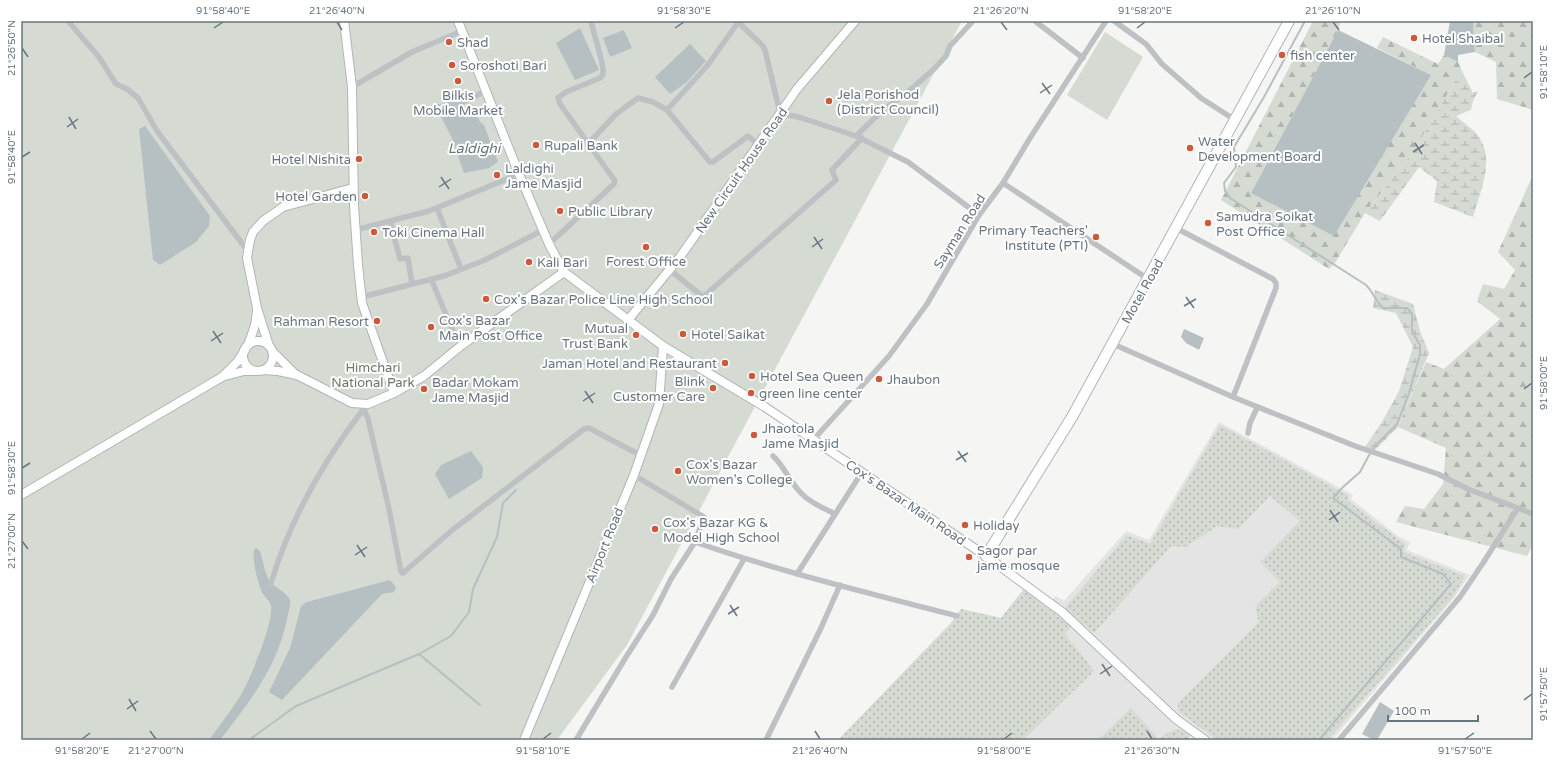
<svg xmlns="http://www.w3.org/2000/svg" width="1554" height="761" viewBox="0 0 1554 761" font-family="'Varela Round',sans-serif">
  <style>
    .built { fill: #e3e4e3 }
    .grass { fill: url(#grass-dots) }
    .forest { fill: url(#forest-firs) }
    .wetland { fill: url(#wetland-marsh) }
    .park { fill: #d5dad2 }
    .water { fill: #b6c0c3 }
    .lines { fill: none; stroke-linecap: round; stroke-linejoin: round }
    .stream { stroke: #b6c0c3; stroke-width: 2 }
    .secondary-casing { stroke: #b0b5b8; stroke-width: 10 }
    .primary-casing { stroke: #b1b5b8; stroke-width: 10 }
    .highway-casing { stroke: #b1b4b7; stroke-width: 12 }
    .street { stroke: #bdc1c4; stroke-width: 5.5 }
    .secondary { stroke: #fff; stroke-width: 8 }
    .primary { stroke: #fff; stroke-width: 8 }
    .highway { stroke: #fff; stroke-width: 10 }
    .ticks { fill: none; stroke: #687680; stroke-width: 1.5 }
    .poi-dot { fill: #cc593c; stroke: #fff; stroke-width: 1.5 }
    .labels { text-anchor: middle; stroke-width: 4; stroke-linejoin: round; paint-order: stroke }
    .poi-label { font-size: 13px; fill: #687680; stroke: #fff; text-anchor: start }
    .street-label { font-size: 13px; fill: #687680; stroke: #fff }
    .park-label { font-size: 13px; fill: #6a7866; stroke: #fff }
    .water-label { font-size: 14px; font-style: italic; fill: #64777c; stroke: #fff }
    .neatline { fill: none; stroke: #687680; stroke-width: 1.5 }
    .ticks-label { font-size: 10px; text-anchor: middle; fill: #687680 }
  </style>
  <defs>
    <pattern id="grass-dots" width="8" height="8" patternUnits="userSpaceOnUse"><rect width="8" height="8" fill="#d5dad2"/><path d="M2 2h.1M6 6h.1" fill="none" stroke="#b1b5b0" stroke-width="1.8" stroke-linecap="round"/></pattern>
    <pattern id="forest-firs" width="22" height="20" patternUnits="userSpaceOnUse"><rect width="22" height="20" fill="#d5dad2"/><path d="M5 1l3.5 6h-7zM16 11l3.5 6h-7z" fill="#b1b5b0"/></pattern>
    <pattern id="wetland-marsh" width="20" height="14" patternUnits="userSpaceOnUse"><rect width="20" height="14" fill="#d5dad2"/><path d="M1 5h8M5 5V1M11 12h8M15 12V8" fill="none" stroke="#b1b5b0"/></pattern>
  </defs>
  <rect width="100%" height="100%" fill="#f5f5f3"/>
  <path class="built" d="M1219 422 1353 495 1351 499 1398 536 1410 542 1407 550 1470 575 1454 598 1332 740H1212L1197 729 1187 740H838L951 623 961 609 1001 618 1024 589 1045 606 1056 596 1064 601 1126 531 1149 540Z"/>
  <g class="grass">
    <path d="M1220 425 1349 496 1347 500 1405 544 1404 552 1465 576 1453 597 1328 740H1217L1178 711V703L1259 622 1255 606 1280 582 1260 562 1300 521 1270 496 1238 529 1217 526 1185 547 1171 546 1094 633 1065 608 1127 535 1150 544Z"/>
    <path d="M1024 589 1071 627 1065 634 1094 671 1023 740H838L951 623 961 609 1001 618Z"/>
    <path d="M1131 708 1159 739C1172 729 1177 726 1192 735L1186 740H1098Z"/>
  </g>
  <g class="forest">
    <path d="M1313 21H1341L1338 30 1251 193 1431 75 1377 48 1383 37 1438 64 1444 55 1458 62 1464 75 1455 81 1413 152 1365 213 1335 263 1329 269 1221 200Z"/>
    <path d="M1473 21H1533V110L1497 99 1496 62 1475 52Z"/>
    <path d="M1533 175V544L1527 556 1396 522 1405 506 1424 509 1443 484 1446 448 1398 427 1426 362 1444 369 1500 319 1477 301 1483 284 1504 289 1515 270 1498 252Z"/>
  </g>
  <g class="wetland">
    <path d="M1464 75 1473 93 1478 91 1473 101 1471 110 1456 116C1463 123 1474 129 1479 137 1495 160 1480 193 1473 217L1434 202 1437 181 1419 167 1380 221 1365 213 1413 152 1455 81Z"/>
    <path d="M1375 290 1413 304 1420 331 1429 353 1398 427 1374 451 1365 447 1382 422 1399 391 1413 347 1396 313 1373 308Z"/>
  </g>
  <g class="park">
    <path d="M21 21H962L627 645 557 740H21Z"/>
    <path d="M1105 32 1143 57 1107 120 1067 95Z"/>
  </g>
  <g class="water">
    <path d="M1450 21H1473L1475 52 1458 55V62L1444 55Z"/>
    <path d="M580 28 599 70 575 80 556 43Z"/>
    <path d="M624 30 632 48 610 57 603 38Z"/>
    <path d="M1338 30 1431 75 1334 236 1251 193Z"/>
    <path d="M690 44 706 61 687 82 670 94 655 77Z"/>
    <path d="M460 105 466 118 476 114 480 122 484 125 498 162 489 168 464 173 452 138 440 115Z"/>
    <path d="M145 126 210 216 209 226 196 242 160 265 153 260 139 129Z"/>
    <path d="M1184 329 1204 338 1199 350 1186 343 1181 337Z"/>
    <path d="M471 451 483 467 482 478 449 499 435 474 441 465Z"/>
    <path d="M256 548 260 551C263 560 264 571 269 580 274 588 288 592 290 601 291 606 288 613 287 619 277 668 250 701 220 740H209C219 726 230 712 239 698 249 683 274 622 271 606 270 601 266 598 263 594 258 585 252 560 254 550Z"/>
    <path d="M390 580 396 587 394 592 382 594 282 700 269 692 290 648 301 606 307 602Z"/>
    <path d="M1380 702 1394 711 1377 740H1374L1362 734Z"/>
  </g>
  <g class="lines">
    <g class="stream">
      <path d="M1305 21 1264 97 1234 147 1236 167 1224 183 1225 191 1230 198 1366 285C1374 293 1376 302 1383 308H1407L1412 314V331L1420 345V354L1409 393 1397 424 1375 446 1368 457 1360 472 1343 487 1333 498 1401 549V557L1443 574 1451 584 1319 740"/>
      <path d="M419 654 480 705"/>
      <path d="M249 740 296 706 419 654 451 636 469 612 473 589 497 537 503 503 516 490"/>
    </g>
    <g class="secondary-casing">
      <g id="secondary">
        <path d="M344 21 352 87 354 206 358 265 362 303 394 393"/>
        <path d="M628 320 680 257 797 89 855 21"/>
        <circle cx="258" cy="356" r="15"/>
        <path d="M248 346 255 325 257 311"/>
        <path d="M269 346 257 308 247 258 250 240 253 232 263 221 283 207 353 188"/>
        <path d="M273 352 296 375"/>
        <path d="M263 370 278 371 297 375 352 403 368 404 394 393 424 376 462 345 564 272"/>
        <path d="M225 376 244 371H255"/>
        <path d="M21 495 222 377 238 361 245 350"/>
        <path d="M986 556 1062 612 1176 719 1205 740"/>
        <path d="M524 740 634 475 659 404 663 346"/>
      </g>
    </g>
    <g class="primary-casing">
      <path id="primary" d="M458 21 519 174 549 244 564 272 663 346 765 407 986 556"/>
    </g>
    <g class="highway-casing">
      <path id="highway" d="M986 556 1072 417 1289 21"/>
    </g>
    <g class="street">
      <path d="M68 21 99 57 116 84 127 89 138 98 157 131 247 250"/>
      <path d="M1035 21 1083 58"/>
      <path d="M1114 21 1146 44 1162 64 1201 98 1235 120"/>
      <path d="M738 22 762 45 765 50 780 113 802 118 856 136 908 162 979 215"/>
      <path d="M352 87 412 52 462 31"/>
      <path d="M438 107 461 103 486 91"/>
      <path d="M667 110 707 66 739 21"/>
      <path d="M856 136 882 111 909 91 934 69 946 56 950 46 973 21"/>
      <path d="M588 144 616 114 638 98 653 102 667 110 710 162H713L748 136 757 144"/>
      <path d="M1003 183 1148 279"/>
      <path d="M437 208 461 269"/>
      <path d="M390 221 400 259 408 258 412 284"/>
      <path d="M355 230 429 211 519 174"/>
      <path d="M549 244 614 184 615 181 560 104 558 98 566 92 600 78C602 76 603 75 603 72 604 63 593 32 591 21"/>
      <path d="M670 270 703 297 836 180 832 170 862 138"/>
      <path d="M431 279 453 331 462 345"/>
      <path d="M362 297 444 276 485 260 543 230"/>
      <path d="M1113 344 1233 397 1276 288V283L1273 279 1176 228"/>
      <path d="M1233 397 1355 446 1438 474 1468 489 1533 514"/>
      <path d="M364 409 368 419 389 509 401 572 403 573 451 531 584 429 589 428 640 455"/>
      <path d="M1248 433 1250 423 1257 408"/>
      <path d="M814 439 889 356 927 304 979 215 1003 183 1030 138 1106 21"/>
      <path d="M773 456C785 467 790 483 802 494 810 503 824 508 835 514"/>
      <path d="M695 542C781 572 869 593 957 616"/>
      <path d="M797 574 862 472"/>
      <path d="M271 583C291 517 323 461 365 407"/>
      <path d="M672 687 744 559"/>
      <path d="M576 740 626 657 653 615 671 579 695 542 704 517 634 475"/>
      <path d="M766 740 821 628 840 585"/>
      <path d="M1339 740 1460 597 1483 563 1518 508"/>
    </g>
    <use href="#secondary" class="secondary"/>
    <use href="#primary" class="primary"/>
    <use href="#highway" class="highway"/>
  </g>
  <path class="ticks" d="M337 22 342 30M1001 22 1007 30M1333 22 1339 30M214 28 223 22M675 28 684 22M1137 28 1145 22M22 48 28 57M1524 78 1532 72M1042 83 1050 94M1040 93 1052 85M69 117 76 129M67 127 78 119M1415 143 1422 154M1413 152 1424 145M22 157 30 152M441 177 449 189M439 187 451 179M814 237 822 249M812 247 823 239M1186 297 1194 308M1184 306 1196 299M213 331 221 343M211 341 223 333M1524 389 1532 383M585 391 593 403M583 401 595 393M958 451 966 462M956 460 968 453M22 468 30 463M1330 510 1338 522M1329 520 1340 512M22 541 28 549M357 545 365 557M355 555 367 547M730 605 737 616M728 614 739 607M1102 664 1110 676M1100 674 1112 666M129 699 136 711M1524 700 1532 694M127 709 138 701M150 731 156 739M815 731 820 739M1147 731 1152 739M82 739 90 733M543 739 551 733M1004 739 1012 733M1465 739 1474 733"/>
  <g class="poi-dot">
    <circle cx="1414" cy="38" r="4"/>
    <circle cx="449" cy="42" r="4"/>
    <circle cx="1282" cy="55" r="4"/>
    <circle cx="452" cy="65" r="4"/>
    <circle cx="458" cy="81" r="4"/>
    <circle cx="829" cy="101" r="4"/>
    <circle cx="536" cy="145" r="4"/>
    <circle cx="1190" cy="148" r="4"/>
    <circle cx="359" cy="159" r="4"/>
    <circle cx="497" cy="175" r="4"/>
    <circle cx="365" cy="196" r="4"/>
    <circle cx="560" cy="211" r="4"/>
    <circle cx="1208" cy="223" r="4"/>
    <circle cx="374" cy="232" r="4"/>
    <circle cx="1096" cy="237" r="4"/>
    <circle cx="646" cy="247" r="4"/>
    <circle cx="529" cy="262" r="4"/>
    <circle cx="486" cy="299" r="4"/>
    <circle cx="377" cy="321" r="4"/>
    <circle cx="431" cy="327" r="4"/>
    <circle cx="683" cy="334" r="4"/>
    <circle cx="636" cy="335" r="4"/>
    <circle cx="725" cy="363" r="4"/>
    <circle cx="752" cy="376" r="4"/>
    <circle cx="879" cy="379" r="4"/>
    <circle cx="713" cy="388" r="4"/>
    <circle cx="424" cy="389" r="4"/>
    <circle cx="751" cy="393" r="4"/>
    <circle cx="754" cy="435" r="4"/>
    <circle cx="678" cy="471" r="4"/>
    <circle cx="965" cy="525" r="4"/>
    <circle cx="655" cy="529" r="4"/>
    <circle cx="969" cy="557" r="4"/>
  </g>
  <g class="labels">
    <g class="poi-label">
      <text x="1422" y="43">Hotel Shaibal</text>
      <text x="457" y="47">Shad</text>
      <text x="1290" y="60">fish center</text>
      <text x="460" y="70">Soroshoti Bari</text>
      <text x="837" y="99">Jela Porishod<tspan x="837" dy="15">(District Council)</tspan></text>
      <text x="458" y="100" text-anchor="middle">Bilkis<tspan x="458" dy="15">Mobile Market</tspan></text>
      <text x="1198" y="146">Water<tspan x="1198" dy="15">Development Board</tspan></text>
      <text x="544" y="150">Rupali Bank</text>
      <text x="351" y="164" text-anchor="end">Hotel Nishita</text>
      <text x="505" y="173">Laldighi<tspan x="505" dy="15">Jame Masjid</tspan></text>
      <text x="357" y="201" text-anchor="end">Hotel Garden</text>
      <text x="568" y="216">Public Library</text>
      <text x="1216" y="221">Samudra Soikat<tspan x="1216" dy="15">Post Office</tspan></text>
      <text x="1088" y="235" text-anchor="end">Primary Teachers'<tspan x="1088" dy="15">Institute (PTI)</tspan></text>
      <text x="382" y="237">Toki Cinema Hall</text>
      <text x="646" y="266" text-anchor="middle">Forest Office</text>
      <text x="537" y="267">Kali Bari</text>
      <text x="494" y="304">Cox's Bazar Police Line High School</text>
      <text x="439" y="325">Cox's Bazar<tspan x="439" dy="15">Main Post Office</tspan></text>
      <text x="369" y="326" text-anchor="end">Rahman Resort</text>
      <text x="628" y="333" text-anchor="end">Mutual<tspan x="628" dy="15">Trust Bank</tspan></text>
      <text x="691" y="339">Hotel Saikat</text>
      <text x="717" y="368" text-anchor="end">Jaman Hotel and Restaurant</text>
      <text x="760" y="381">Hotel Sea Queen</text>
      <text x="887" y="384">Jhaubon</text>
      <text x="705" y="386" text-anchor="end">Blink<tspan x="705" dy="15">Customer Care</tspan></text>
      <text x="432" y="387">Badar Mokam<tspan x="432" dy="15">Jame Masjid</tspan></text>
      <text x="759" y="398">green line center</text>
      <text x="762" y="433">Jhaotola<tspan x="762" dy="15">Jame Masjid</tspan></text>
      <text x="686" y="469">Cox's Bazar<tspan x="686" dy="15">Women's College</tspan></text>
      <text x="663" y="527">Cox's Bazar KG &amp;<tspan x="663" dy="15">Model High School</tspan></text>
      <text x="973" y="530">Holiday</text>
      <text x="977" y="555">Sagor par<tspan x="977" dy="15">jame mosque</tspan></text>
    </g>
    <g class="street-label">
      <text transform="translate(741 170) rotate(-55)" y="5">New Circuit House Road</text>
      <text transform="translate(959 231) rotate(-58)" y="5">Sayman Road</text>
      <text transform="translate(1142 291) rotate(-61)" y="5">Motel Road</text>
      <text transform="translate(906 502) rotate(34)" y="5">Cox's Bazar Main Road</text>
      <text transform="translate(604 545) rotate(-68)" y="5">Airport Road</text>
    </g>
    <g class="park-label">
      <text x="373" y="372">Himchari<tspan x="373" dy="15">National Park</tspan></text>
    </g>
    <g class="water-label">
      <text x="474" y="153">Laldighi</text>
    </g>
  </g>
  <rect width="1554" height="761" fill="none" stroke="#ffffff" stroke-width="44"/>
  <path d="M1388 715v6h90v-6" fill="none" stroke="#687680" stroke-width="2"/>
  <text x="1394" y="715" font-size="12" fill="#687680" stroke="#ffffff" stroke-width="3" paint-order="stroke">100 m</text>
  <rect x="22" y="22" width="1510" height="717" class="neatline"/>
  <g class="ticks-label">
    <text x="223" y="14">91°58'40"E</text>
    <text x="337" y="14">21°26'40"N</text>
    <text x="684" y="14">91°58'30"E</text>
    <text x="1001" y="14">21°26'20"N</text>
    <text x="1145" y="14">91°58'20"E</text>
    <text x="1333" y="14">21°26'10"N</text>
    <text transform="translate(11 48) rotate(-90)" y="4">21°26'50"N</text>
    <text transform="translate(1543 72) rotate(-90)" y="4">91°58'10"E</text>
    <text transform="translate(11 157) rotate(-90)" y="4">91°58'40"E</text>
    <text transform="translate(1543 383) rotate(-90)" y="4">91°58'00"E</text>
    <text transform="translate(11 468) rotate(-90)" y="4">91°58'30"E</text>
    <text transform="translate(11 541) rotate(-90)" y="4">21°27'00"N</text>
    <text transform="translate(1543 694) rotate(-90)" y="4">91°57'50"E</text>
    <text x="82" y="754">91°58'20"E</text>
    <text x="156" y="754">21°27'00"N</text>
    <text x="543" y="754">91°58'10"E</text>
    <text x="820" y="754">21°26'40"N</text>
    <text x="1004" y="754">91°58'00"E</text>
    <text x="1152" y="754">21°26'30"N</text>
    <text x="1465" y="754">91°57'50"E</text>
  </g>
</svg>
